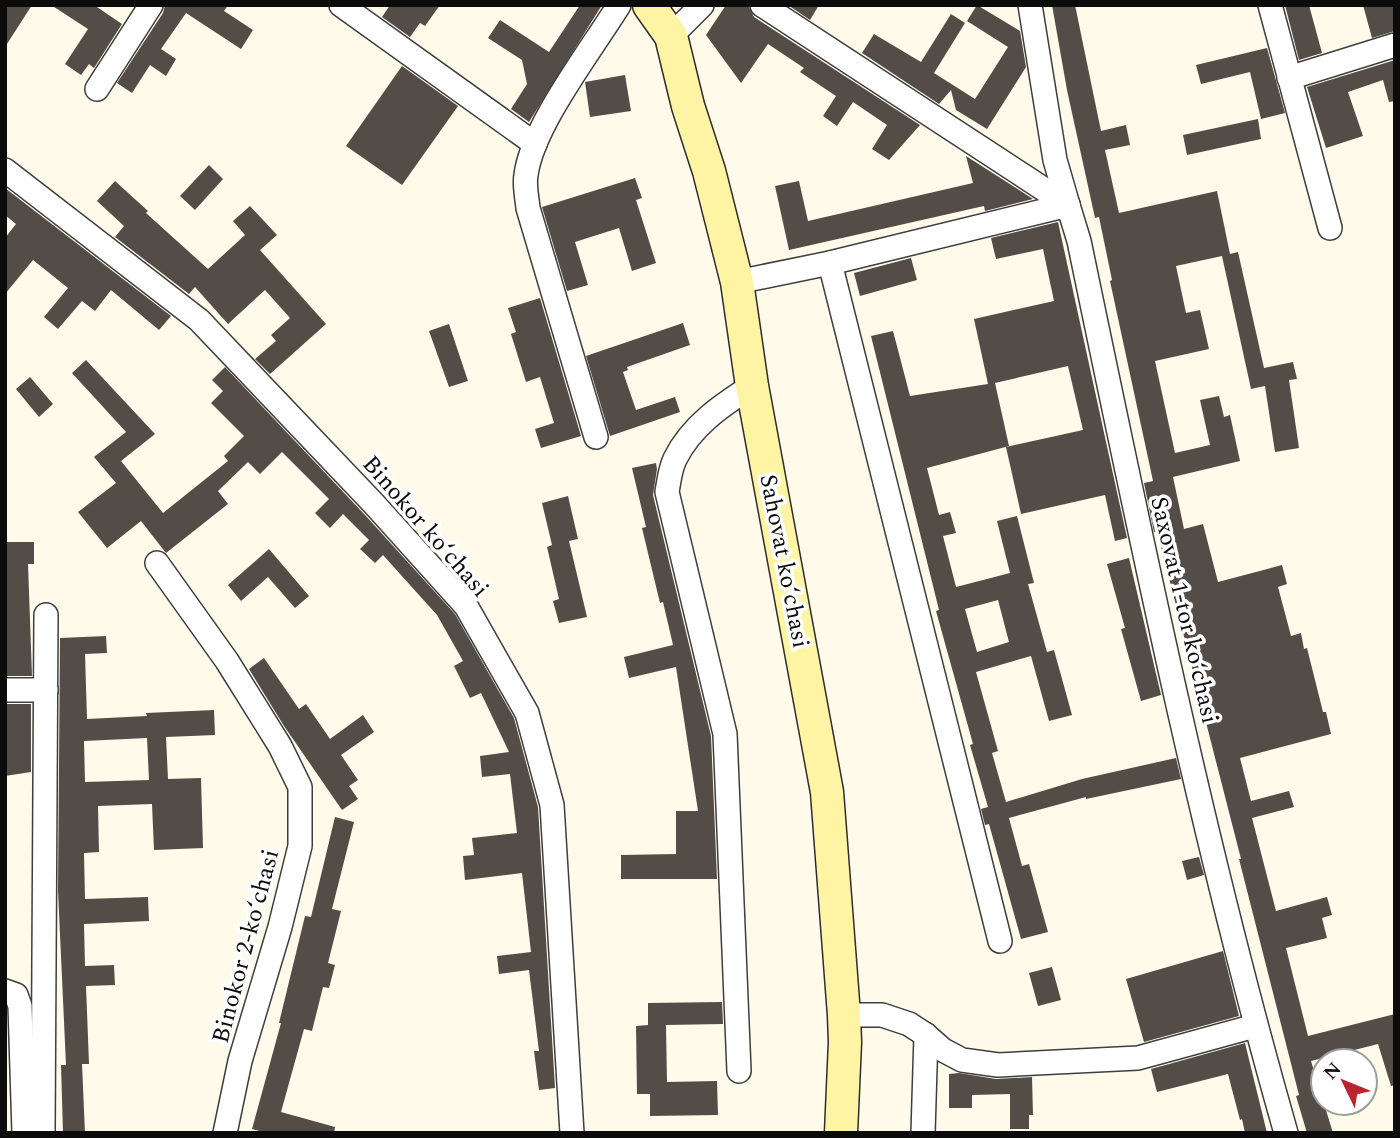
<svg xmlns="http://www.w3.org/2000/svg" width="1400" height="1138" viewBox="0 0 1400 1138" font-family="Spectral,serif">
  <style>
    .building { fill: #544c47; fill-rule: evenodd }
    .lines { fill: none; stroke-linecap: round; stroke-linejoin: round }
    .street-casing { stroke: #3e3e3e; stroke-width: 26 }
    .secondary-casing { stroke: #2d2d2d; stroke-width: 35 }
    .street { stroke: #fff; stroke-width: 23 }
    .secondary { stroke: #fff3a4; stroke-width: 32 }
    .labels { text-anchor: middle; stroke-width: 7; stroke-linejoin: round; paint-order: stroke }
    .street-label { font-size: 24px; fill: #0b0b0b; stroke: #fff }
  </style>
  <rect width="100%" height="100%" fill="#fffae9"/>
  <g class="building">
    <path d="M5 5H32L5 47Z"/>
    <path d="M51 5H94L122 24 94 68 89 64 81 75 65 64 88 29Z"/>
    <path d="M165 5H228L224 11 253 30 241 49 186 13 161 49 176 59 166 76 150 65 132 93 117 83 163 13Z"/>
    <path d="M390 5H440L425 26 420 23 410 37 382 17Z"/>
    <path d="M580 5H602L529 122 511 109 527 84 522 60 488 38 500 20 549 52Z"/>
    <path d="M726 5H748L754 17 920 125 889 160 872 149 887 125 853 102 837 126 823 116 836 96 800 72 804 68 768 44 741 83 706 35Z"/>
    <path d="M788 5H819L810 20Z"/>
    <path d="M977 5 1020 31 1026 67 987 129 956 110 951 90 939 104 862 53 874 34 921 62 951 14 965 23 934 73 975 99 1008 47 967 21Z"/>
    <path d="M1052 5H1075L1101 131 1126 125 1130 145 1105 150 1119 213 1217 191 1230 254 1226 255 1238 252 1264 368 1293 362 1297 379 1289 380 1299 448 1275 452 1265 386 1251 389 1222 256 1176 266 1186 313 1200 310 1209 349 1155 361 1175 453 1210 445 1200 400 1219 396 1224 417 1230 415 1240 461 1173 477 1184 529 1203 524 1218 582 1282 565 1287 584 1278 587 1291 636 1301 633 1304 649 1307 648 1323 712H1326L1331 734 1240 758 1251 801 1289 791 1294 807 1252 818 1276 911 1327 897 1332 915 1322 918 1327 938 1286 948 1308 1036 1395 1014V1085L1391 1086 1378 1044 1311 1061 1333 1133H1307L1296 1096 1299 1095 1239 859H1241L1157 531 1154 532 1144 483 1153 481 1110 281 1112 280 1099 217 1095 218 1067 90Z"/>
    <path d="M1285 5H1309L1322 53 1299 60Z"/>
    <path d="M1363 5H1395V31L1372 38Z"/>
    <path d="M1267 48 1285 113 1261 119 1250 72 1201 84 1196 65Z"/>
    <path d="M1395 60V101L1389 102 1383 80 1348 92 1363 136 1326 148 1307 87Z"/>
    <path d="M402 66 458 106 402 185 346 146Z"/>
    <path d="M625 75 631 111 590 117 585 82Z"/>
    <path d="M1258 119 1261 139 1187 155 1183 135Z"/>
    <path d="M966 156 1033 199 985 211 984 206 789 250 775 186 799 181 808 221 973 183Z"/>
    <path d="M209 165 223 179 195 210 180 196Z"/>
    <path d="M635 178 642 198 636 200 656 263 632 271 619 228 575 242 588 285 567 291 542 207Z"/>
    <path d="M115 181 148 211 146 213 208 269 245 235 233 221 250 206 277 235 260 250 326 324 270 374 255 359 276 341 271 335 290 318 265 290 228 324 195 287 189 294 115 237 124 226 97 201Z"/>
    <path d="M5 188 171 316 159 330 111 290 95 311 82 301 58 329 44 317 68 288 33 260 5 294V238L16 224 5 215Z"/>
    <path d="M1058 222 1127 538 1115 541 1105 495 1021 514 1006 447 1083 430 1068 366 995 383 1009 446 927 468 939 515 950 512 956 533 943 536 956 587 1010 573 997 521 1017 516 1034 583 1028 584 1047 652 1054 650 1072 715 1049 721 1031 656 976 672 998 751 992 753 1006 802 1082 779 1176 758 1181 779 1086 799V797L1009 818 1022 866 1029 864 1048 932 1021 939 989 824 985 825 981 809 988 807 970 745 973 744 936 611 939 610 871 336 893 331 910 396 988 384 974 319 1054 301 1043 249 996 259 991 238ZM998 600 1009 642 977 652 965 609Z"/>
    <path d="M911 258 917 280 860 296 854 273Z"/>
    <path d="M540 298 581 436 541 448 535 429 554 423 540 377 526 382 511 334 516 332 508 308Z"/>
    <path d="M683 323 690 345 627 367 628 370 623 372 636 410 675 397 680 412 610 436 586 356Z"/>
    <path d="M449 324 468 381 449 387 429 331Z"/>
    <path d="M86 360 155 434 121 461 163 513 228 461 224 456 244 436 211 403 223 391 212 380 225 367 365 515 455 614 514 718 538 807 555 1088 539 1090 534 1051H539L529 970 499 974 497 956 531 952 522 873 465 880 463 856 474 855 472 838 517 833 510 774 482 777 480 756 509 752 481 693 470 698 454 666 463 661 437 615 383 555 375 563 360 549 369 540 343 514 330 528 315 513 329 499 282 452 260 474 248 462 218 491 228 504 166 553 141 521 107 548 78 512 116 483 94 457 126 432 72 373Z"/>
    <path d="M30 377 53 404 39 417 16 389Z"/>
    <path d="M656 463 657 469 653 495 711 736 717 879H621V855L676 854V811H698L676 667 629 678 624 657 673 645 663 602 660 603 642 528 646 527 632 468Z"/>
    <path d="M568 496 578 539 569 541 587 617 559 623 553 601 559 599 547 547 552 545 542 503Z"/>
    <path d="M5 542H34V564H28L32 676H5Z"/>
    <path d="M269 549 309 596 295 608 268 577 241 601 228 585Z"/>
    <path d="M1129 558 1161 695 1141 701 1121 629 1125 628 1107 564Z"/>
    <path d="M106 636 107 653 85 654 87 719 147 716 146 713 214 710 215 735 166 737 168 779 201 778 203 848 154 850 152 804 98 806 99 852 84 853 85 899 148 897 149 921 84 924 85 966 114 965 115 985 86 986 89 1064H82L85 1133H63L61 1065H66L58 891 60 638ZM147 738 149 780 85 782 84 741Z"/>
    <path d="M264 658 299 709 306 704 330 739 363 715 374 732 341 755 358 780 349 786 358 799 342 810 284 726 249 669Z"/>
    <path d="M5 704H31V772L5 776Z"/>
    <path d="M335 817 354 822 332 909 341 911 328 963 335 965 329 988 323 987 312 1031 304 1029 281 1112 335 1127 334 1133H267L252 1129 281 1023H279L305 916 311 917Z"/>
    <path d="M1199 857 1204 875 1187 880 1182 861Z"/>
    <path d="M1223 951 1239 1016 1144 1042 1126 979Z"/>
    <path d="M1052 967 1061 1000 1038 1006 1029 973Z"/>
    <path d="M722 1002 723 1024 666 1025 667 1082 717 1081 718 1115 650 1116V1094H637L636 1026 648 1025V1003Z"/>
    <path d="M1245 1043 1267 1133H1245L1242 1119 1240 1120 1228 1074 1157 1092 1151 1069Z"/>
    <path d="M959 1073 996 1079 1032 1077 1033 1115H1029V1129H1010V1094L972 1095V1108H949V1074Z"/>
  </g>
  <g class="lines">
    <g class="street-casing">
      <g id="street">
        <path d="M341 5 535 144"/>
        <path d="M762 5 1068 205"/>
        <path d="M1030 5 1055 160 1068 205"/>
        <path d="M1270 5 1330 228"/>
        <path d="M671 36 702 5"/>
        <path d="M1289 78 1395 45"/>
        <path d="M97 89 151 5"/>
        <path d="M5 170 199 320 375 505 466 606 527 713 552 805 572 1133"/>
        <path d="M830 263 1000 941"/>
        <path d="M737 282 830 263 1068 205 1079 241C1141 539 1202 839 1286 1133"/>
        <path d="M596 437 528 208C527 197 524 185 526 175 532 126 592 49 619 5"/>
        <path d="M157 563 227 661 280 746 300 787V846L280 927 240 1061 225 1133"/>
        <path d="M5 690H46"/>
        <path d="M5 991 16 995 20 1006 24 1133"/>
        <path d="M844 1015H882L909 1024 926 1035 943 1050 962 1060 998 1065 1138 1058 1255 1026"/>
        <path d="M739 1071 725 734 667 492C669 481 670 469 675 459 691 426 722 405 752 386"/>
        <path d="M43 1133 46 615"/>
        <path d="M923 1133 926 1035"/>
      </g>
    </g>
    <g class="secondary-casing">
      <path id="secondary" d="M649 5 671 36 688 106 709 171 737 282 752 386 827 792 844 1015 845 1042 841 1133"/>
    </g>
    <use href="#street" class="street"/>
    <use href="#secondary" class="secondary"/>
  </g>
  <g class="labels">
    <g class="street-label">
      <text transform="translate(426 526) rotate(49)" y="8">Binokor koʻchasi</text>
      <text transform="translate(785 561) rotate(79)" y="8">Sahovat koʻchasi</text>
      <text transform="translate(1185 610) rotate(77)" y="8">Saxovat 1-tor koʻchasi</text>
      <text transform="translate(245 946) rotate(-75)" y="8">Binokor 2-koʻchasi</text>
    </g>
  </g>
  <rect width="1400" height="1138" fill="none" stroke="#0b0b0b" stroke-width="14"/>
  <g transform="translate(1344 1082) rotate(313)"><circle r="33" fill="#ffffff" stroke="#9d9d9d" stroke-width="2"/>
  <path d="M0-5L12 26L0 18L-12 26Z" fill="#bb232d"/>
  <text y="-10" font-size="19" font-weight="bold" text-anchor="middle" fill="#0b0b0b">N</text>
  </g>
</svg>
